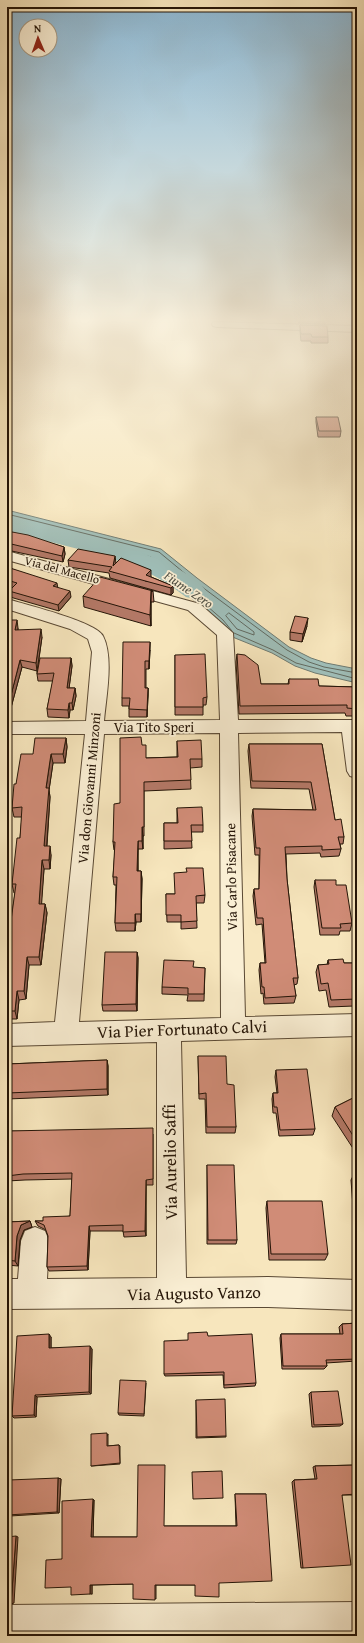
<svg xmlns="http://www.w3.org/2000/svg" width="364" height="1643" viewBox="0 0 364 1643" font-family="'Gentium Book Plus',serif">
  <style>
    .water { fill: #9fbeb8; stroke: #6e7a71 }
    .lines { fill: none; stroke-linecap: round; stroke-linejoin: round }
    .shore { stroke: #626a60; stroke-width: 1 }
    .river { fill: #9fbeb8; fill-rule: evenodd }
    .minor-casing { stroke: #5a4934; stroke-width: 2 }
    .minor { fill: #faefd4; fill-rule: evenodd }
    .wall { fill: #b37866; stroke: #251507 }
    .shaded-wall { fill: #926253; stroke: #251507 }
    .building { fill: #d08c77; stroke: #251507 }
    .labels { text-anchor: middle; stroke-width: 3.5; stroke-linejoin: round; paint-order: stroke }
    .far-street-label { font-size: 12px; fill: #251507; stroke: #faefd4 }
    .far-water-label { font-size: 13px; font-style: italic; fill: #505045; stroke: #faefd4 }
    .street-label { font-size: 14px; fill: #251507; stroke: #faefd4 }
    .near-street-label { font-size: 17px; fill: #251507; stroke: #faefd4 }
  </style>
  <rect width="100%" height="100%" fill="#f7e6bd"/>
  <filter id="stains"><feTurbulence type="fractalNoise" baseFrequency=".005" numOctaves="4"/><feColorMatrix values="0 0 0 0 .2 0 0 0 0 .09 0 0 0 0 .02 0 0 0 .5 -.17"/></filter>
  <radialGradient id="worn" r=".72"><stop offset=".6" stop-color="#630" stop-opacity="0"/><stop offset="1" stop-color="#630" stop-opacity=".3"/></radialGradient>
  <path class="water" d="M7 510 161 549 197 578 289 647 311 658 326 663 357 669V683L315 673 295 666 272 653 230 636 220 623 149 561 7 524Z"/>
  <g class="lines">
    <g class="shore">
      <path d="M7 514 159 552 194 581 287 650 309 662 324 667 357 673"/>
      <path d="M7 520 151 557 223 620 232 631"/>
      <path d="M229 613 254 632V635L237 629 226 616Z"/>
      <path d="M234 633 273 650 296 663 357 679"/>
    </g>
    <path class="river" d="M7 517C54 529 180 552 207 592L204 597 195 599 186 597 167 583 147 572 106 556 7 531Z"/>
    <g class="minor-casing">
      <g id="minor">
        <path d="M213 322 357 326V332L217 327 213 326 212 324Z"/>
        <path d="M7 551 200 604 233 633 238 720H357V778L350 776 347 771 342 732 238 733 245 1017 357 1014V1036L181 1041 186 1278 268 1277 357 1280V1310L268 1307 7 1309V1279H18L21 1241 25 1231 35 1227 45 1231 49 1241 47 1279 157 1278V1042L7 1046V1024L55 1022 85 734H7V722L86 721 92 652 88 639 70 629 7 609V599C24 604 97 622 103 636 114 658 106 697 104 721L220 720 217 635 188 610 7 560ZM220 733 221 1018 79 1022 104 734Z"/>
        <path d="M357 1602V1636H7V1605Z"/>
      </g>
    </g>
    <use href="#minor" class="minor"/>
  </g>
  <g class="wall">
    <path d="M299 322H325V324L299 323Z"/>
    <path d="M300 325 328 337V343H311V341H301L300 331Z"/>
    <path d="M316 417 341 431 340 437H318L316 422Z"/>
    <path d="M7 531 64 547 65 554 63 562 7 550Z"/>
    <path d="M68 560 115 564 151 577 173 586V593L171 595 110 578 109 573 69 567Z"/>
    <path d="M7 567 58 588 71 597 59 611 10 597 9 591 12 588 7 586Z"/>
    <path d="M153 591 154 602H151V626L84 607 83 596Z"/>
    <path d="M7 620 18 628V630L42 637 38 666 71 658 72 666 69 688H75L76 696 73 710H70L69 718 48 717 47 709 53 681H38L37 674V671L22 667 9 715H7Z"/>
    <path d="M307 626 302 642 290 640V632Z"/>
    <path d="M150 650 149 669H146V688H148V696L147 717H129V706H122V698Z"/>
    <path d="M237 654 261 684H288L289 679 319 686 357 687V716H346L345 713 239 714 236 662Z"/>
    <path d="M175 655 207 697 206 705H203V715H175Z"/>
    <path d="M66 738 67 747 65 763H53L49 790 50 797 47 846 51 855 50 869H44L41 904H45L47 913 41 965H29L26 999 19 1000 17 1019H7V950L15 893H14L12 884 20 838 22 817H14L12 808 16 784 33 754Z"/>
    <path d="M177 741 202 759V767L190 768 191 789 144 791V836H143V849H138V871H141L142 879 141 922H136L135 931H116L115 923 116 885H114L113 877 115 850H114L113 842 120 803 146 758 177 757Z"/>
    <path d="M249 744H322L335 820 344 837 343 844H340L341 849 339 856 321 857 320 853 286 854 287 879 298 978 297 984 294 985 296 996 294 1003 264 1004 263 993 261 994 259 970 260 963H265L262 924 256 925 253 896 254 889H259V855H255L252 816 253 809 313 810 309 789 251 788 248 751Z"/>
    <path d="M177 808 203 825V832H191L192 848 164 849V823H177Z"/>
    <path d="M315 880 336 885 352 923 350 931H340L339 935H320L314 887Z"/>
    <path d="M166 894H174L205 895 204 903H196L197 928 181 929V922H167Z"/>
    <path d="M137 952 138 958 137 1011H103L102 1005Z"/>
    <path d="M328 960 344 963H357V990H354L356 999 354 1006 329 1007 326 990 319 991 316 972 318 965H327Z"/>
    <path d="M194 968H205L204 1001H187L188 995 162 994V987Z"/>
    <path d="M198 1056 227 1084 236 1127 235 1133H206L205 1099H199Z"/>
    <path d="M107 1060 108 1066V1095L7 1099V1064Z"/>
    <path d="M276 1070 315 1129 313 1135 279 1136 276 1113H273L272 1099 273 1093H277L275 1077Z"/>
    <path d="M357 1096V1152L356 1153 332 1116 335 1107Z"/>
    <path d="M7 1131 153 1134V1185H146V1236L124 1237 123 1231H90L88 1270 49 1271 47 1267 48 1236 46 1230 38 1226 35 1221H43L70 1216 72 1179 25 1180 7 1181Z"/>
    <path d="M207 1165 237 1240 236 1244H207Z"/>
    <path d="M354 1174 357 1175V1220H354L351 1180Z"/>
    <path d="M267 1201 328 1254 325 1260H269L266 1208Z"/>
    <path d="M30 1221 32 1227 24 1230 20 1240 18 1266 7 1265V1222Z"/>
    <path d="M357 1323V1361L326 1363 327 1366 324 1369H282L280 1338 281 1334H340L339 1327 342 1324Z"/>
    <path d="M208 1336 256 1383 255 1386 224 1388 223 1375 165 1376 164 1374 188 1340Z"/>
    <path d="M51 1337V1348L92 1349 91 1394 37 1397 36 1417 14 1418 12 1416Z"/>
    <path d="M146 1383 144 1416 119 1415 118 1413Z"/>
    <path d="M311 1392 343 1424 340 1426 312 1427 309 1394Z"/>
    <path d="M196 1400 226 1436V1437L196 1438Z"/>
    <path d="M108 1434V1446L119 1445 120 1446V1464L92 1466H91Z"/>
    <path d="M357 1465V1495H342L303 1568H301L292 1482 294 1480 315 1479 313 1467 315 1466Z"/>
    <path d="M58 1478 61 1479 59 1513 10 1516 7 1515Z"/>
    <path d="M235 1494H266L219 1583 195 1585H156V1599L133 1584 92 1585V1594L71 1587 62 1559 94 1500 93 1537H137L165 1526H236L235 1495Z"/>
  </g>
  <g class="shaded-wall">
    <path d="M64 547 65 554 63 562 62 556Z"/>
    <path d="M115 556 116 563 114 573 113 566Z"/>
    <path d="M151 570V577L146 582V575Z"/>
    <path d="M57 583 58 589 53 586Z"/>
    <path d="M173 586V593L171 595V588Z"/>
    <path d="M70 591 71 597 59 611 58 605Z"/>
    <path d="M151 591V626L150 615Z"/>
    <path d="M308 618 307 626 302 642 303 634Z"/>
    <path d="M17 620 18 628 16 638 15 630Z"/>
    <path d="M41 629 42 637 37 671 36 663Z"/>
    <path d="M150 642V650L149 669V661Z"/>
    <path d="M71 658 72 666 68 696 67 688Z"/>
    <path d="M20 660 22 667 9 715 8 707Z"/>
    <path d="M75 688 76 696 73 710 72 703Z"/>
    <path d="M148 688V696L147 717V710Z"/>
    <path d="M69 703 70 710 69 718 68 710Z"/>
    <path d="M66 738 67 747 65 763 63 754Z"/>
    <path d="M51 754 53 763 49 790 50 797 46 855 44 846 46 788Z"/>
    <path d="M142 827 143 836V849L142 841Z"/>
    <path d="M138 841V879L137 871Z"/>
    <path d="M50 846 51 855 50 869 49 860Z"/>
    <path d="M42 860 44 869 41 913 39 904Z"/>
    <path d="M141 871 142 879 141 922Z"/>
    <path d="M45 904 47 913 41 965 39 957Z"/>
    <path d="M135 914 136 922 135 931Z"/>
    <path d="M137 952 138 958 137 1011 136 1004Z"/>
    <path d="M27 957 29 965 26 999 24 991Z"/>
    <path d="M17 991 19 1000 17 1019 15 1011Z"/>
    <path d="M107 1060 108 1066V1095L107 1089Z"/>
    <path d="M146 1180V1236L145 1231Z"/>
    <path d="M30 1221 32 1227 24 1230 20 1240 18 1266 15 1261 17 1236 21 1225Z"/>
    <path d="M89 1226 90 1231 88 1270 87 1266Z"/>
    <path d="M49 1334 51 1337V1351L49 1348Z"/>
    <path d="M90 1346 92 1349 91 1394 89 1392Z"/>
    <path d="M35 1395 37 1397 36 1417 34 1415Z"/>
    <path d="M58 1478 61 1479 59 1513 57 1512Z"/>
    <path d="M93 1499 94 1500 93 1538 91 1537Z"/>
    <path d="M16 1536 18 1537 14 1603 11 1604Z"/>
    <rect x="90" y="1585" width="2" height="9"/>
  </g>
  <g class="building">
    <path d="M300 325 327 326 328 337H312L311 334H301Z"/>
    <path d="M316 417H338L341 431H319Z"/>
    <path d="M7 531 28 535 64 547 62 556 7 543Z"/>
    <path d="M78 549 115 556 113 566 121 558 151 570 146 575 173 586 171 588 109 571 112 567 68 560Z"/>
    <path d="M7 567 57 583 53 586 70 591 58 605 9 591 17 583 7 580Z"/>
    <path d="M100 577 153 591H151L150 615 83 596Z"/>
    <path d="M295 616 308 618 303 634 290 632Z"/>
    <path d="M7 620H17L15 630 41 629 36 663 20 660 8 707Z"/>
    <path d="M123 642H150L149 661H145V688H148L147 710 129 709 130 698H122Z"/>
    <path d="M205 654 207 697 203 698V707H175V655Z"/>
    <path d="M237 654 245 655 258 665 261 684H289V679H318L319 686 357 687V709L347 708V705L240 706Z"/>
    <path d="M40 658H71L67 688H75L72 703H69L68 710 47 709 54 673 37 674Z"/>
    <path d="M141 737 142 745H146V758L178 757 177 741 201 740 202 759H190L191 780 144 782V827H142V841H138L137 871H141V914H135V923H115L117 877H113L115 842H113L114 804 120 803V738Z"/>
    <path d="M35 738H66L63 754H51L46 788H49L44 846H50L49 860H42L39 904H45L39 957H27L24 991H17L15 1011H7V950L16 884H12L17 838H20L22 807 12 808 14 784H16L21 754H33Z"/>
    <path d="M249 744H322L335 820 341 819 344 837H338L341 849 322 850V846L285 847 287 879 298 978H293L296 996 265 998 264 987H262L260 963H266L263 918H257L254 889H259L260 848H256L253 809 316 810 311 782 252 781Z"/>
    <path d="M202 807 203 825H191L192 841H164V823H178L177 808Z"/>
    <path d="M186 868H203L205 895 196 896 197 921 181 922V915H166V894H175L174 873 187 872Z"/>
    <path d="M315 880H336V885H346L352 923 340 924 341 928H322Z"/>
    <path d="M105 952H137L136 1004 102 1005Z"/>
    <path d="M343 959 344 963H357V984H353L356 999 331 1000 328 983 321 984 318 965 329 964 328 960Z"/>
    <path d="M164 960 194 961 193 967 205 968 204 994H188V988L162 987Z"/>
    <path d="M198 1056H226L227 1084 234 1085 236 1127H207L206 1093 199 1094Z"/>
    <path d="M107 1060V1089L7 1093V1064Z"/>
    <path d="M307 1069 315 1129 280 1130 277 1107H274L273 1093H278L276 1070Z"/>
    <path d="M357 1096V1142L335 1107Z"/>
    <path d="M153 1128V1179L146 1180 145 1231 123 1232V1225L89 1226 87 1266 47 1267 48 1236 44 1225 35 1221H43V1217L70 1216 72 1173 23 1174 7 1176V1131Z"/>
    <path d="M207 1165H234L237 1240H208Z"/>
    <path d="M354 1174 357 1175V1216H356Z"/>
    <path d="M267 1201H322L328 1254H271Z"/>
    <path d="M30 1221 21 1225 17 1236 15 1261 7 1260V1222Z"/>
    <path d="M357 1323V1359L326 1360 327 1366H283L281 1334H343L342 1324Z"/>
    <path d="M207 1332 208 1336 252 1334 256 1383 224 1385V1372L164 1374V1341L188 1340V1333Z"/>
    <path d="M49 1334V1348L90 1346 89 1392 35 1395 34 1415 12 1416 17 1336Z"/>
    <path d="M120 1380 146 1381 144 1414 118 1413Z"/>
    <path d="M338 1391 343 1424 314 1425 311 1392Z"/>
    <path d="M225 1399 226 1436 197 1437 196 1400Z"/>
    <path d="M107 1433V1446L119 1445 120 1463 91 1466V1434Z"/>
    <path d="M138 1465H165L164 1526H237L235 1494H266L272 1581 219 1583V1597L195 1596V1585H155V1600L133 1599V1584L90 1585V1594L71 1595V1587L45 1588 46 1560 62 1559V1501L93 1499 91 1537H137Z"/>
    <path d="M357 1465V1494L342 1495 351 1565 303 1568 294 1480 317 1479 315 1466Z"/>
    <path d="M222 1471 223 1498 193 1499 192 1472Z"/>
    <path d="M58 1478 57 1512 7 1515 9 1480Z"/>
    <path d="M16 1536 11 1604 7 1605V1537Z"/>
  </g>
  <linearGradient id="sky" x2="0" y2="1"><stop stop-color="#8bb8d5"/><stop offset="0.58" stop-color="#fbf4e1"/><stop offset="1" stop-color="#fbf4e1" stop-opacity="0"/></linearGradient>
  <rect width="364" height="552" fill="url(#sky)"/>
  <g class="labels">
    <g class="far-street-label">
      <text transform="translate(62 570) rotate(15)" y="4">Via del Macello</text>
    </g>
    <g class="far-water-label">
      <text transform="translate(189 589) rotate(34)" y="5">Fiume Zero</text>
    </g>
    <g class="street-label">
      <text x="154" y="732">Via Tito Speri</text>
      <text transform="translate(89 788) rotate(-85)" y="5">Via don Giovanni Minzoni</text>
      <text transform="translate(231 877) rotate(-91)" y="5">Via Carlo Pisacane</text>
    </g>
    <g class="near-street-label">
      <text transform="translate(182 1029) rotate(-2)" y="6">Via Pier Fortunato Calvi</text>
      <text transform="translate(170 1162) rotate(-91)" y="6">Via Aurelio Saffi</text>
      <text transform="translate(194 1293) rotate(-1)" y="6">Via Augusto Vanzo</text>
    </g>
  </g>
  <rect width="364" height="1643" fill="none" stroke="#f7e6bd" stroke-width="24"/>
  <rect x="8" y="8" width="348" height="1627" fill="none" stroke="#251507" stroke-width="2"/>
  <rect x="12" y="12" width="340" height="1619" fill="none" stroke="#251507"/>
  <g transform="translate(38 38) rotate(358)"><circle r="19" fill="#faefd4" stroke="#a59882"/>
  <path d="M0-3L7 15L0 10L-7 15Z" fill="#8f2418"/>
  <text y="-6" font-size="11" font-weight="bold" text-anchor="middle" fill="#251507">N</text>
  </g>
  <rect width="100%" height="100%" filter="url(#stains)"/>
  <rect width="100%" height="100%" fill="url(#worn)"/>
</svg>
